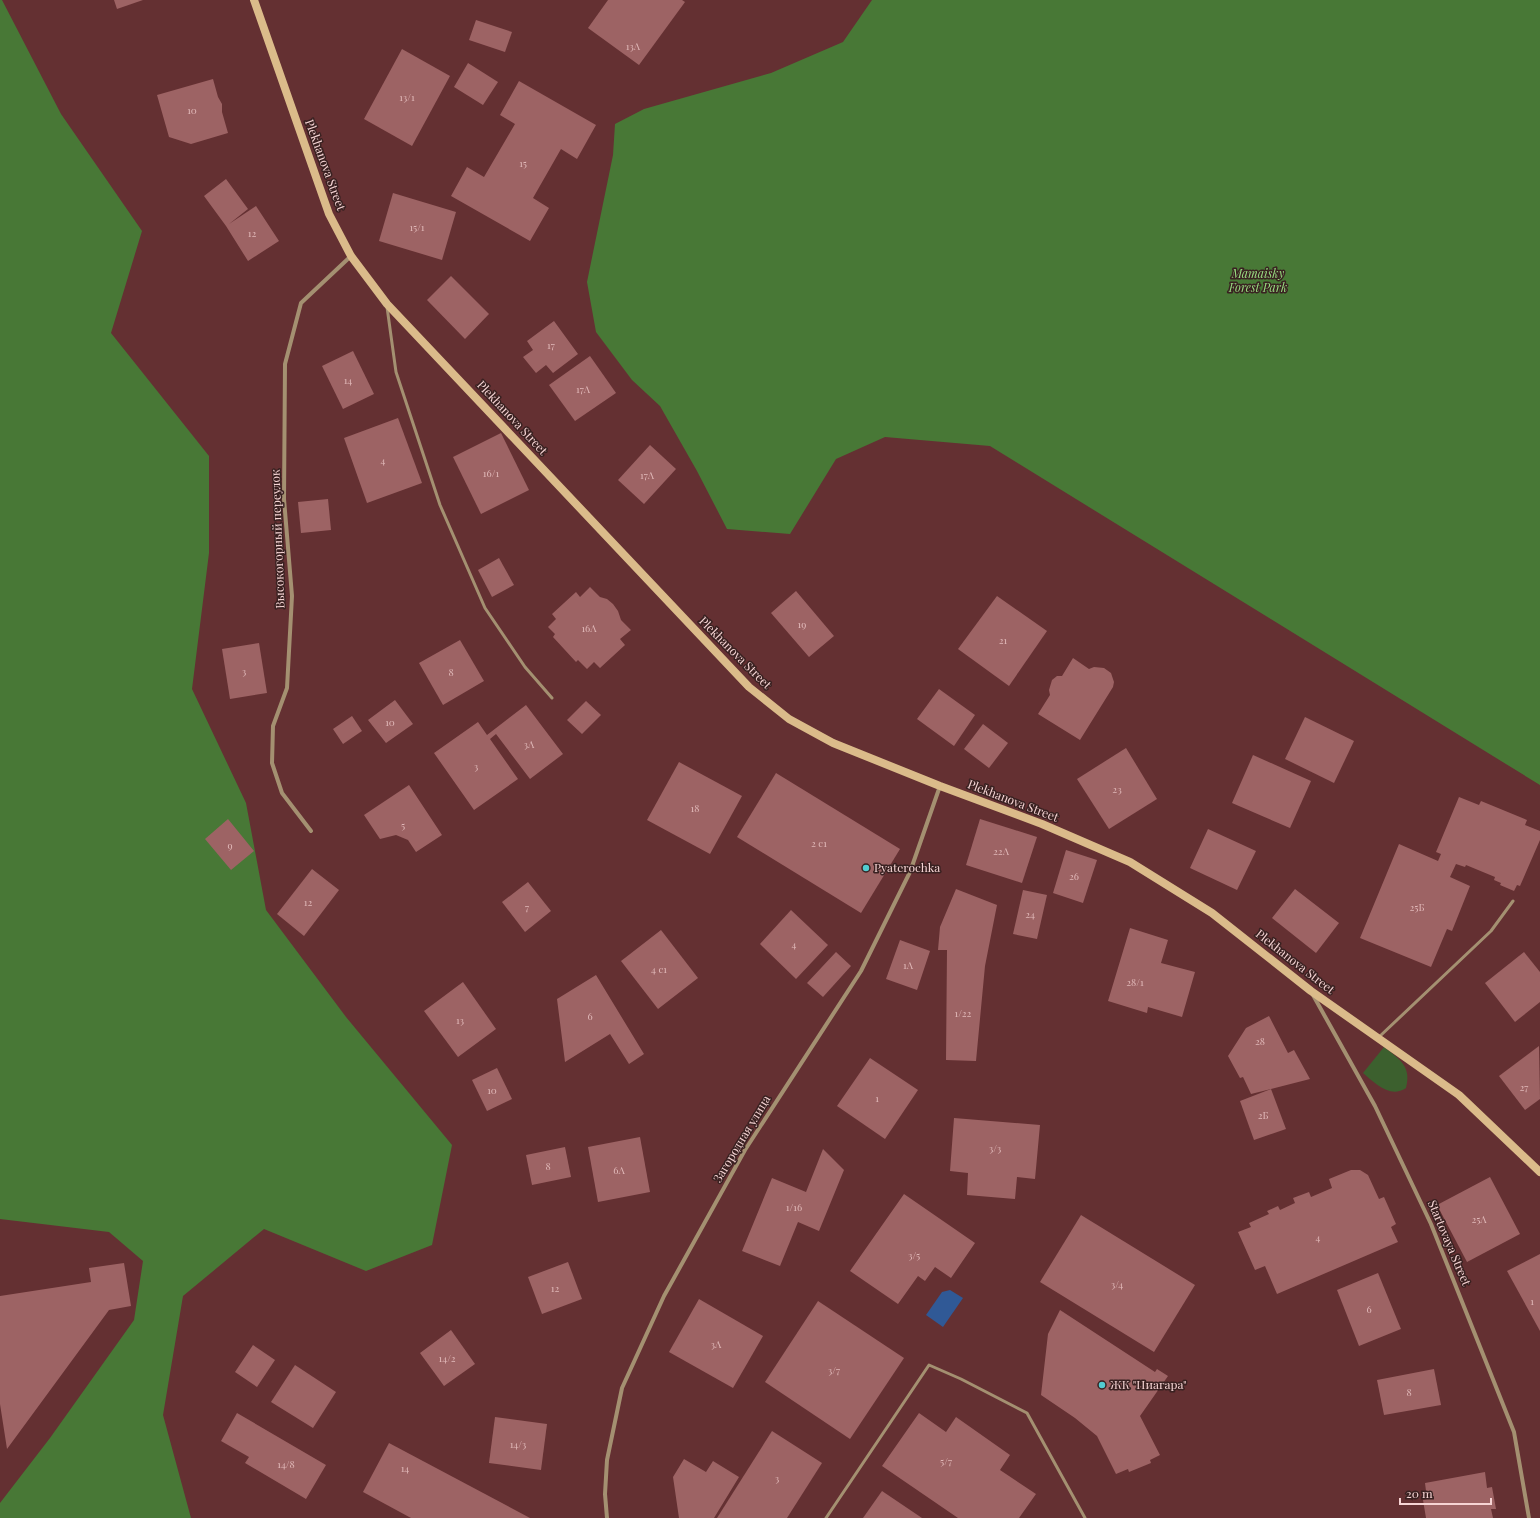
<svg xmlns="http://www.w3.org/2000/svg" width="1540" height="1518" viewBox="0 0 1540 1518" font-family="'Playfair Display',serif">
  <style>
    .green { fill: #3c602e }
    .forest { fill: #487836 }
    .water { fill: #305996 }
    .building { fill: #9d6364 }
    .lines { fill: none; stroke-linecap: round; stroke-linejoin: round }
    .lane { stroke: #a49071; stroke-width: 3 }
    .street { stroke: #a49071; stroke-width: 4 }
    .secondary { stroke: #dbbb8a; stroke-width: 8 }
    .poi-dot { fill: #52ccd0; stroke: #392121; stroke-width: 1.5 }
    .labels { text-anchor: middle; stroke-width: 3; stroke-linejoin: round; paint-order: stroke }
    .number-label { font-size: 10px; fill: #e0b8b8 }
    .street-label { font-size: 12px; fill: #f6d4d4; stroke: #392121 }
    .park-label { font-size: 12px; font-style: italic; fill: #98dc81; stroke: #392121 }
    .poi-label { font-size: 12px; fill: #f6d4d4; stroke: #392121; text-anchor: start }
  </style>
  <rect width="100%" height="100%" fill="#643032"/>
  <path class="green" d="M1384 1047C1399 1059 1412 1066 1406 1088 1390 1099 1375 1083 1363 1073Z"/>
  <g class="forest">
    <path d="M0 0H2L61 114 142 231 111 333 209 456V553L192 689 246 803 266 910 346 1017 452 1145 432 1245 366 1271 264 1229 183 1296 163 1415 191 1518H0V1503L50 1438 134 1320 143 1261 109 1232 0 1219Z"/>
    <path d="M872 0H1540V785L990 446 885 437 836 459 790 534 727 529 697 471 660 406 632 380 596 332 587 282 613 155 615 124 644 109 771 73 843 42Z"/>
  </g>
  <path class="water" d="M950 1290 963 1298 943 1327 926 1315 942 1292Z"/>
  <g class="building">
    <path d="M114 0H143L117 9Z"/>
    <path d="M608 0H682L685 2 639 65 588 28Z"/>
    <path d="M476 20 512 32 505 52 469 40Z"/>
    <path d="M402 49 450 76 412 146 364 119Z"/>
    <path d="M468 63 498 82 483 105 454 87Z"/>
    <path d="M213 79 218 97 222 104V112L228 133 191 144 169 137 157 95Z"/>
    <path d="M519 81 596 125 577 159 561 149 533 198 549 208 530 241 451 196 467 167 484 177 515 124 500 115Z"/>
    <path d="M226 179 248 209 229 224 256 206 279 241 248 261 226 226 204 196Z"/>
    <path d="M393 193 456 212 442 260 379 241Z"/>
    <path d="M451 276 489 314 465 339 427 300Z"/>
    <path d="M554 321 578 354 553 373 546 365 536 373 523 357 533 350 527 341Z"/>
    <path d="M353 351 374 394 343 409 322 366Z"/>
    <path d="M590 356 616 393 575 421 549 385Z"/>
    <path d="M398 418 422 483 367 503 344 438Z"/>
    <path d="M501 433 529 490 481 514 453 457Z"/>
    <path d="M650 445 676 469 644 504 618 480Z"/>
    <path d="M328 499 331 530 301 533 298 502Z"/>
    <path d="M499 558 514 585 492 597 478 570Z"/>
    <path d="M590 587 600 597 607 599 613 604 618 611 621 620 631 630 620 639 625 645 600 668 594 662 587 669 578 660 576 662 553 637 555 634 548 627 556 619 552 614 576 592 580 597Z"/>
    <path d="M796 591 834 636 809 657 771 613Z"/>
    <path d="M997 596 1047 631 1009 686 958 649Z"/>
    <path d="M460 640 484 681 443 705 419 663Z"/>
    <path d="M259 643 267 693 230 699 222 649Z"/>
    <path d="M1073 658 1089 669 1094 667 1104 668 1111 673 1114 682 1113 687 1080 740 1038 714 1050 695 1049 690 1052 680 1057 676H1062Z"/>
    <path d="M939 689 975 715 954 746 917 719Z"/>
    <path d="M395 700 413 724 386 743 368 720Z"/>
    <path d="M586 701 601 715 582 734 567 720Z"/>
    <path d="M526 705 563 754 530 779 496 734 490 739 518 779 474 810 434 753 478 722 487 735Z"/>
    <path d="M352 716 362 731 343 744 333 729Z"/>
    <path d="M1305 717 1354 741 1334 783 1285 759Z"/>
    <path d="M983 724 1008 743 989 768 964 749Z"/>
    <path d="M1126 748 1157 799 1109 829 1077 779Z"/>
    <path d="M1253 755 1311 781 1290 828 1232 803Z"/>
    <path d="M679 762 742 796 710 854 647 820Z"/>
    <path d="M776 773 900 849 861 913 737 837Z"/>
    <path d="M409 785 442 835 416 852 408 840 396 835 380 839 364 815Z"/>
    <path d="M1459 797 1479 805 1481 801 1527 820 1525 825 1540 831V840L1520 886 1517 885 1514 891 1500 885 1501 883 1494 880 1495 877 1466 865 1465 867 1456 864 1450 877 1470 886 1452 931 1447 929 1431 967 1360 938 1399 844 1438 861 1441 854 1436 852Z"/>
    <path d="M228 819 254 851 231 870 205 839Z"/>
    <path d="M980 819 1037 837 1022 883 966 865Z"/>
    <path d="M1208 829 1256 851 1237 890 1190 868Z"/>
    <path d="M1066 850 1097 860 1083 903 1053 893Z"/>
    <path d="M312 869 339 890 304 936 277 914Z"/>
    <path d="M528 882 551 911 525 932 502 902Z"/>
    <path d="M956 889 997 905 985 966 976 1061 946 1060 947 950H938L940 927Z"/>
    <path d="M1295 889 1339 923 1316 953 1272 918Z"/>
    <path d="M1023 890 1047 895 1037 939 1013 934Z"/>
    <path d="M791 910 828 945 796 979 760 944Z"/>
    <path d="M1130 928 1168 940 1161 963 1195 972 1182 1017 1148 1007 1147 1013 1108 1001Z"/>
    <path d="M661 930 698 978 658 1009 621 961Z"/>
    <path d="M900 940 930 951 917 990 886 979Z"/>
    <path d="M836 952 851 966 823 997 807 983Z"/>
    <path d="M1524 952 1540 972V1002L1515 1022 1485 983Z"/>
    <path d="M596 975 644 1054 629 1064 610 1034 565 1062 557 999Z"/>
    <path d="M463 982 496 1029 458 1057 424 1011Z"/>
    <path d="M1269 1016 1288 1053 1294 1050 1310 1079 1251 1094 1243 1077 1240 1078 1228 1056 1246 1028Z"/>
    <path d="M1539 1046 1540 1099 1525 1110 1499 1076Z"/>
    <path d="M870 1058 918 1090 885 1139 837 1106Z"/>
    <path d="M497 1068 512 1099 487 1111 472 1080Z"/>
    <path d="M1271 1089 1286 1129 1254 1140 1240 1101Z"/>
    <path d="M954 1118 1040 1125 1035 1179 1017 1177 1015 1199 967 1195 968 1173 950 1171Z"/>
    <path d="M640 1137 650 1192 598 1202 588 1147Z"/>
    <path d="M565 1147 571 1177 532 1185 526 1155Z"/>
    <path d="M823 1149 844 1170 819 1231 798 1222 780 1266 742 1251 772 1178 806 1192Z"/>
    <path d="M1351 1170H1360L1368 1175 1379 1199 1384 1197 1396 1224 1391 1227 1398 1242 1277 1294 1265 1266 1255 1270 1238 1232 1251 1227 1249 1223 1269 1214 1267 1211 1278 1206 1280 1210 1295 1203 1293 1198 1309 1192 1311 1197 1332 1188 1329 1179Z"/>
    <path d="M1490 1177 1520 1234 1467 1262 1437 1205Z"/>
    <path d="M904 1194 975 1243 951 1278 935 1267 925 1281 918 1276 898 1304 850 1271Z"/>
    <path d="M1081 1215 1195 1285 1154 1352 1040 1282Z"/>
    <path d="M1540 1254V1331L1507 1271Z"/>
    <path d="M568 1262 582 1299 542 1314 528 1277Z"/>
    <path d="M124 1263 131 1306 109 1310 7 1449 0 1404V1296L91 1282 89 1268Z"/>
    <path d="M1378 1273 1401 1329 1359 1346 1337 1290Z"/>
    <path d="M699 1299 763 1336 733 1388 669 1352Z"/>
    <path d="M818 1301 904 1358 850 1439 765 1382Z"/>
    <path d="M1060 1310 1155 1372 1157 1369 1168 1376 1140 1416 1160 1455 1150 1460 1151 1463 1129 1472 1128 1469 1116 1474 1097 1436 1075 1418 1041 1395 1048 1334Z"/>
    <path d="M451 1330 475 1364 444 1386 420 1353Z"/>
    <path d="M253 1345 275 1360 257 1387 235 1372Z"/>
    <path d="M295 1365 336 1392 313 1428 271 1402Z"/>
    <path d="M1434 1369 1441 1405 1384 1415 1377 1380Z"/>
    <path d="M237 1413 326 1465 306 1499 245 1463 249 1457 221 1441Z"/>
    <path d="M919 1413 946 1432 956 1417 1010 1455 1000 1470 1036 1494 1019 1518H958L882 1466Z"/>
    <path d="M495 1417 547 1424 541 1470 489 1463Z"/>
    <path d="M772 1431 822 1463 787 1518H717Z"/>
    <path d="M389 1443 530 1518H411L363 1492Z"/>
    <path d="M684 1459 706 1472 713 1461 739 1477 714 1518H679L673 1477Z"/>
    <path d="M1485 1472 1487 1488 1492 1487 1496 1509H1491L1493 1518H1426L1423 1500 1427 1499 1425 1483Z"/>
    <path d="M882 1491 922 1518H863Z"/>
  </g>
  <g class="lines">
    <g class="lane">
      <path d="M387 307 396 372 440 505 485 608 525 667 552 698"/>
      <path d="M1379 1037 1491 931 1513 901"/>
      <path d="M826 1518 929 1365 961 1379 1027 1413 1085 1518"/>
    </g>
    <g class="street">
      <path d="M311 831 282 793 272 763 273 726 287 688 292 596 284 499 285 364 301 303 351 256"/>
      <path d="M1313 995 1375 1106 1431 1224 1514 1432 1529 1518"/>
      <path d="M607 1518 605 1494 607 1460 622 1388 664 1296 745 1150 861 971 910 872 940 786"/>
    </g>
    <path class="secondary" d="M254 0 329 214 351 256 387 304 749 687 789 719 833 743 940 786 1042 824 1130 862 1212 913 1311 991 1459 1095 1540 1172"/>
  </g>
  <g class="poi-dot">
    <circle cx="866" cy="868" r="4"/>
    <circle cx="1102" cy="1385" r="4"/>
  </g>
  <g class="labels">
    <g class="number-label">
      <text x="633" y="50">13А</text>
      <text x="407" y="101">13/1</text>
      <text x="192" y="114">10</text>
      <text x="523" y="167">15</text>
      <text x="417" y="231">15/1</text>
      <text x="252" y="237">12</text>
      <text x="551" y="349">17</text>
      <text x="348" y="384">14</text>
      <text x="583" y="393">17А</text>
      <text x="383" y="464">4</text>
      <text x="491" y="477">16/1</text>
      <text x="647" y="479">17А</text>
      <text x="802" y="628">19</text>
      <text x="589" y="632">16А</text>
      <text x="1003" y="644">21</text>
      <text x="244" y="675">3</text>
      <text x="451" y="676">8</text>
      <text x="390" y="726">10</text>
      <text x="529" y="748">3А</text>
      <text x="476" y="770">3</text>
      <text x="1117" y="793">23</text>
      <text x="695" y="812">18</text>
      <text x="403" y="829">5</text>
      <text x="819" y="847">2 с1</text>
      <text x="230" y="849">9</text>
      <text x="1001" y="855">22А</text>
      <text x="1074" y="880">26</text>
      <text x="308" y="906">12</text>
      <text x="527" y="911">7</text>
      <text x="1417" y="911">25Б</text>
      <text x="1030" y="918">24</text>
      <text x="794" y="948">4</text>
      <text x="908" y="969">1А</text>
      <text x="659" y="973">4 с1</text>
      <text x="1135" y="986">28/1</text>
      <text x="963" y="1017">1/22</text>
      <text x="590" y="1020">6</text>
      <text x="460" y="1024">13</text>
      <text x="1260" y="1045">28</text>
      <text x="1524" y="1091">27</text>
      <text x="492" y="1094">10</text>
      <text x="877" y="1102">1</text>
      <text x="1263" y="1119">2Б</text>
      <text x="995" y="1152">3/3</text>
      <text x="548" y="1170">8</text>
      <text x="619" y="1174">6А</text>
      <text x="794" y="1211">1/16</text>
      <text x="1479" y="1223">25А</text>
      <text x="1318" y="1241">4</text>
      <text x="914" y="1259">3/5</text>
      <text x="1117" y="1288">3/4</text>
      <text x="555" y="1292">12</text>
      <text x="1532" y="1305">1</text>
      <text x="1369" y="1313">6</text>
      <text x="716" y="1348">3А</text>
      <text x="447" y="1362">14/2</text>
      <text x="834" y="1374">3/7</text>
      <text x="1409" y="1396">8</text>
      <text x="518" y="1448">14/3</text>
      <text x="946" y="1465">5/7</text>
      <text x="286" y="1468">14/8</text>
      <text x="405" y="1472">14</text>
      <text x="777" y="1482">3</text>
    </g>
    <g class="street-label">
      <text transform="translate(325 165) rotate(70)" y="4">Plekhanova Street</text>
      <text transform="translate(512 418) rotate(47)" y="4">Plekhanova Street</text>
      <text transform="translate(278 539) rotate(-92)" y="4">Высокогорный переулок</text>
      <text transform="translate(735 653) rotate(45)" y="4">Plekhanova Street</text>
      <text transform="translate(1013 801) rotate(21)" y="4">Plekhanova Street</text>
      <text transform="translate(1295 962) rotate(38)" y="4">Plekhanova Street</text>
      <text transform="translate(742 1139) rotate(-59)" y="4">Загородная улица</text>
      <text transform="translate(1449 1243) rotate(67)" y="4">Startovaya Street</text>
    </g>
    <g class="park-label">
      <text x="1258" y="278">Mamaisky<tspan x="1258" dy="14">Forest Park</tspan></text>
    </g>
    <g class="poi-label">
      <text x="874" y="872">Pyaterochka</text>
      <text x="1110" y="1389">ЖК "Ниагара"</text>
    </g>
  </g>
  <path d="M1400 1498v6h91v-6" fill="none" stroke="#f6d4d4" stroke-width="2"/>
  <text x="1406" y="1498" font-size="12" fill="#f6d4d4" stroke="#392121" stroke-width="3" paint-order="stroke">20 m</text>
</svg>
